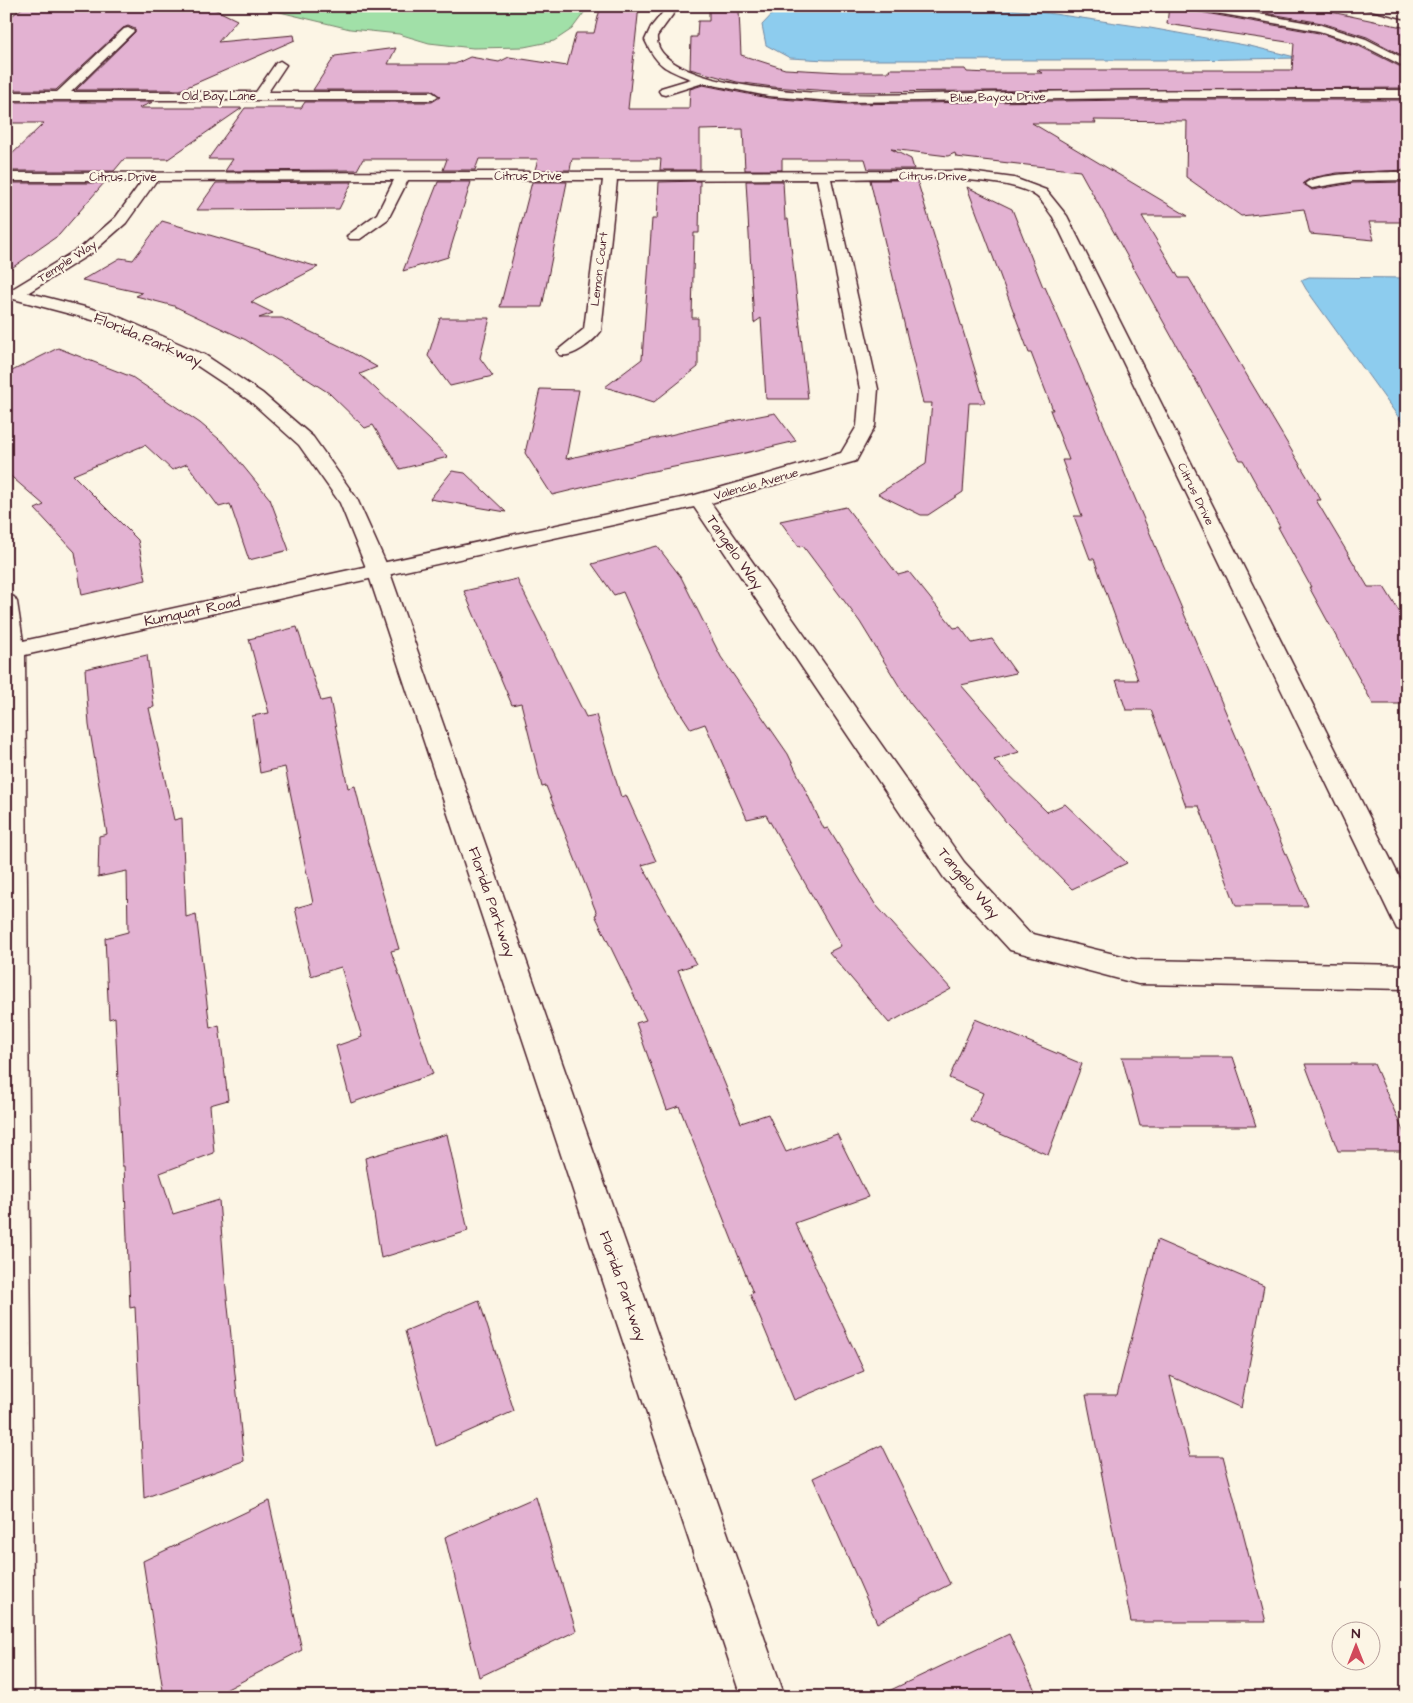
<svg xmlns="http://www.w3.org/2000/svg" width="1413" height="1703" viewBox="0 0 1413 1703" font-family="'Architects Daughter',sans-serif">
  <style>
    .green { fill: #a1e0a8; stroke: #76806a }
    .water { fill: #8dccee; stroke: #7287a0 }
    .building { fill: #e3b2d2; stroke: #4a1f2b }
    .lines { fill: none; stroke-linecap: round; stroke-linejoin: round }
    .minor-casing { stroke: #4a1f2b; stroke-width: 3 }
    .tertiary-casing { stroke: #4a1f2b; stroke-width: 3 }
    .minor { fill: #fcf5e5; fill-rule: evenodd }
    .tertiary { fill: #fcf5e5; fill-rule: evenodd }
    .labels { text-anchor: middle; stroke-width: 4.5; stroke-linejoin: round; paint-order: stroke }
    .far-street-label { font-size: 12px; fill: #4a1f2b; stroke: #fcf5e5 }
    .street-label { font-size: 15px; fill: #4a1f2b; stroke: #fcf5e5 }
  </style>
  <rect width="100%" height="100%" fill="#fcf5e5"/>
  <filter id="ink" filterUnits="userSpaceOnUse"><feTurbulence type="fractalNoise" baseFrequency=".02" numOctaves="2"/><feDisplacementMap in="SourceGraphic" scale="10" xChannelSelector="R" yChannelSelector="G"/><feConvolveMatrix kernelMatrix="1 2 1 2 8 2 1 2 1" color-interpolation-filters="sRGB"/></filter>
  <g filter="url(#ink)">
    <path class="green" d="M255 6H589L572 29 554 41 524 47 473 48 429 43 399 34 350 29Z"/>
    <g class="water">
      <path d="M780 6H983L1047 13 1150 28 1250 46 1299 58 1181 60H826L790 58 766 45 762 25Z"/>
      <path d="M1309 277 1407 278V429L1306 289 1301 280Z"/>
    </g>
    <g class="building">
      <path d="M25 6H208L237 20 218 42 294 35 295 40 180 90H76L135 32V29L128 26 123 28 56 90H6V20Z"/>
      <path d="M611 6H639L628 109H689L690 89 703 85 768 98 846 104 1132 100H1407V170L1337 173 1311 178 1303 183 1312 190 1353 183 1407 182V222H1369L1374 240 1310 234 1304 209 1241 216 1186 177 1187 121 1094 120 1096 123H1032L1188 216H1142L1179 278H1189L1321 500H1316L1368 587H1384L1407 624V704H1373L1309 587H1311L1278 527H1280L1243 460H1240L1215 415 1080 171 956 157 955 153 948 156 891 149 911 159 914 169H868L865 159H782V170H745L743 129 700 130V170H660L661 159H572L570 170H535L538 159H479L475 170H443L447 159H363L357 170 225 171 233 159H208L245 108H301L305 102H432L440 97 432 90H313L335 56 396 48 388 64H455L470 57 499 62 509 57 567 66 576 33H594L600 9H610Z"/>
      <path d="M1169 6H1187L1194 11 1319 33 1357 45 1407 70V88L845 92 773 87 737 82 690 69 691 37H697L698 21H709V11H739L741 55 785 69 841 72H890L889 69H965L967 72 990 73H1042L1037 70H1292L1294 43 1167 24Z"/>
      <path d="M1226 6H1303L1407 28V58L1367 37 1322 23Z"/>
      <path d="M6 102H153L139 108H242L168 159H124L114 171H6V160L44 123H6Z"/>
      <path d="M870 180H917L985 403H969L963 492 928 515H921L878 494 926 464 932 403H923Z"/>
      <path d="M700 181 699 233H694L692 318H698V367L654 402 605 387 642 359 652 219H657L659 182Z"/>
      <path d="M746 181H783L785 219H788L808 399H766L761 318 754 323Z"/>
      <path d="M352 182 339 209 197 210 216 183Z"/>
      <path d="M438 182H471L448 257 403 271Z"/>
      <path d="M532 182H567L542 307H500Z"/>
      <path d="M6 183H104L59 235 6 272Z"/>
      <path d="M967 187 1012 209 1043 287H1045L1062 326 1308 906H1236L1199 806H1186L1151 710H1126L1116 680H1138L1094 559H1090L1074 516H1082L1062 460H1069L1050 410H1053L1031 353H1029Z"/>
      <path d="M162 221 318 267 251 302 273 313 259 318H282L340 346 377 367 360 374 448 457 400 469 373 425 365 428 329 393 246 340 174 306 136 296 142 293 82 280 120 258 133 260Z"/>
      <path d="M440 318H490L480 358 493 376 450 386 428 356Z"/>
      <path d="M58 348 132 377 200 423 225 444 270 499 289 550 249 560 230 504 219 507 187 464 172 470 145 445 73 475 138 540 146 580 82 595 75 552 35 509 44 505 6 472V374Z"/>
      <path d="M540 389 579 390 566 459 713 425 775 413 796 441 741 454 643 473 552 495 525 453Z"/>
      <path d="M452 471 465 473 506 512 430 499Z"/>
      <path d="M846 507 898 575 909 572 954 628 960 627 972 643 992 639 1016 673 961 685 1019 752 994 760 1047 812 1065 804 1127 863 1072 889 1006 822 909 702 860 622 803 546 799 547 780 521Z"/>
      <path d="M657 546 681 577 721 657 788 754 824 829 828 828 875 904 951 989 889 1023 829 952 841 946 766 815 747 819 705 724 691 729 667 692 623 592 614 595 592 564Z"/>
      <path d="M517 579 586 717 596 715 621 797 626 795 656 861 642 865 696 964 678 970 741 1123 768 1114 786 1152 837 1134 868 1197 795 1223 864 1371 794 1400 750 1294 753 1293 679 1106 667 1110 636 1023 646 1020 595 915 597 914 546 786 542 787 521 703 512 705 464 591Z"/>
      <path d="M297 627 321 701 330 699 348 788 355 786 368 839 367 840 399 949 391 951 433 1074 351 1103 336 1046 362 1037 341 967 311 976 295 908 313 903 285 767 260 773 252 716 269 713 249 639Z"/>
      <path d="M147 655 154 707 149 708 174 820 182 818 186 917 196 914 210 1028 219 1025 228 1100 210 1105 214 1153 160 1173 173 1214 219 1200 225 1278 244 1461 144 1498 135 1307 130 1308 124 1166H122L115 1017 109 1019 105 938 128 932 127 871 98 877 99 836 107 834 89 725 85 669Z"/>
      <path d="M975 1019 1082 1064 1048 1155 971 1121 983 1093 949 1078Z"/>
      <path d="M1122 1057H1233L1256 1126H1140Z"/>
      <path d="M1305 1064H1374L1407 1140V1151H1338Z"/>
      <path d="M447 1134 468 1231 381 1258 365 1158Z"/>
      <path d="M1157 1240 1264 1286 1241 1408 1170 1376 1190 1456H1223L1266 1622H1131L1086 1395H1117Z"/>
      <path d="M479 1300 514 1411 436 1446 405 1331Z"/>
      <path d="M882 1445 950 1584 877 1623 813 1478Z"/>
      <path d="M536 1497 576 1631 479 1677 445 1537Z"/>
      <path d="M269 1501 302 1650 212 1697H164L143 1561Z"/>
      <path d="M1009 1634 1038 1697H876Z"/>
    </g>
    <g class="lines">
      <g class="minor-casing">
        <g id="minor">
          <path d="M668 6H679L657 36C654 66 714 80 737 84 832 101 931 93 1027 92 1154 90 1280 90 1407 90V98H1132L846 102 768 96 703 83 665 95 661 94 659 91 661 88 691 79C665 69 657 66 645 40L651 27Z"/>
          <path d="M1189 6H1214L1321 25 1366 39 1407 60V68L1358 43 1319 31 1194 9Z"/>
          <path d="M128 28 134 31 132 33 71 92H256L276 63 280 61 286 65 268 92H432L438 96 432 100H6V92H57L124 29Z"/>
          <path d="M962 171 1014 178 1046 190 1067 216 1407 892V932L1397 929 1393 921 1053 217C1048 211 1043 201 1036 196 1004 172 874 179 831 179L878 389 875 426 856 461 711 503 964 862 1029 933 1138 960 1407 965V989L1138 984 1010 950 944 878 694 507 25 655 34 1697H6V595L14 597 17 602 23 641 695 495 841 453 857 426 860 389 817 179 617 180 601 331C593 342 573 358 560 355L557 351 584 329 603 180H408L388 219 360 239H350L347 236 377 214 394 180 156 181 126 223 93 252 21 297H9L7 294 9 291 83 246 116 217 142 181H6V173Z"/>
          <path d="M1407 172V180L1353 181 1312 188 1305 184C1315 172 1389 172 1407 172Z"/>
        </g>
      </g>
      <g class="tertiary-casing">
        <g id="tertiary">
          <path d="M1363 6H1381L1407 13V19L1364 8Z"/>
          <path d="M6 287 112 314 205 355 262 393 313 437 357 499 389 570 785 1697H741L367 570 340 503 299 445 250 401 193 363 100 322 6 297Z"/>
        </g>
      </g>
      <use href="#minor" class="minor"/>
      <use href="#tertiary" class="tertiary"/>
    </g>
  </g>
  <g class="labels">
    <g class="far-street-label">
      <text x="219" y="100">Old Bay Lane</text>
      <text transform="translate(998 97) rotate(-1)" y="4">Blue Bayou Drive</text>
      <text x="528" y="180">Citrus Drive</text>
      <text transform="translate(933 176) rotate(1)" y="4">Citrus Drive</text>
      <text x="123" y="181">Citrus Drive</text>
      <text transform="translate(67 261) rotate(-33)" y="4">Temple Way</text>
      <text transform="translate(599 269) rotate(-83)" y="4">Lemon Court</text>
      <text transform="translate(756 484) rotate(-16)" y="4">Valencia Avenue</text>
      <text transform="translate(1196 494) rotate(64)" y="4">Citrus Drive</text>
    </g>
    <g class="street-label">
      <text transform="translate(148 339) rotate(23)" y="5">Florida Parkway</text>
      <text transform="translate(735 552) rotate(55)" y="5">Tangelo Way</text>
      <text transform="translate(192 611) rotate(-12)" y="5">Kumquat Road</text>
      <text transform="translate(969 883) rotate(50)" y="5">Tangelo Way</text>
      <text transform="translate(492 902) rotate(71)" y="5">Florida Parkway</text>
      <text transform="translate(623 1286) rotate(71)" y="5">Florida Parkway</text>
    </g>
  </g>
  <rect width="1413" height="1703" fill="none" stroke="#fcf5e5" stroke-width="25"/>
  <rect x="12" y="12" width="1388" height="1678" fill="none" stroke="#4a1f2b" stroke-width="2" filter="url(#ink)"/>
  <g transform="translate(1356 1646)"><circle r="24" fill="#fcf5e5" stroke="#b59f9b"/>
  <path d="M0-4L9 19L0 12L-9 19Z" fill="#d1495b"/>
  <text y="-8" font-size="14" font-weight="bold" text-anchor="middle" fill="#4a1f2b">N</text>
  </g>
</svg>
